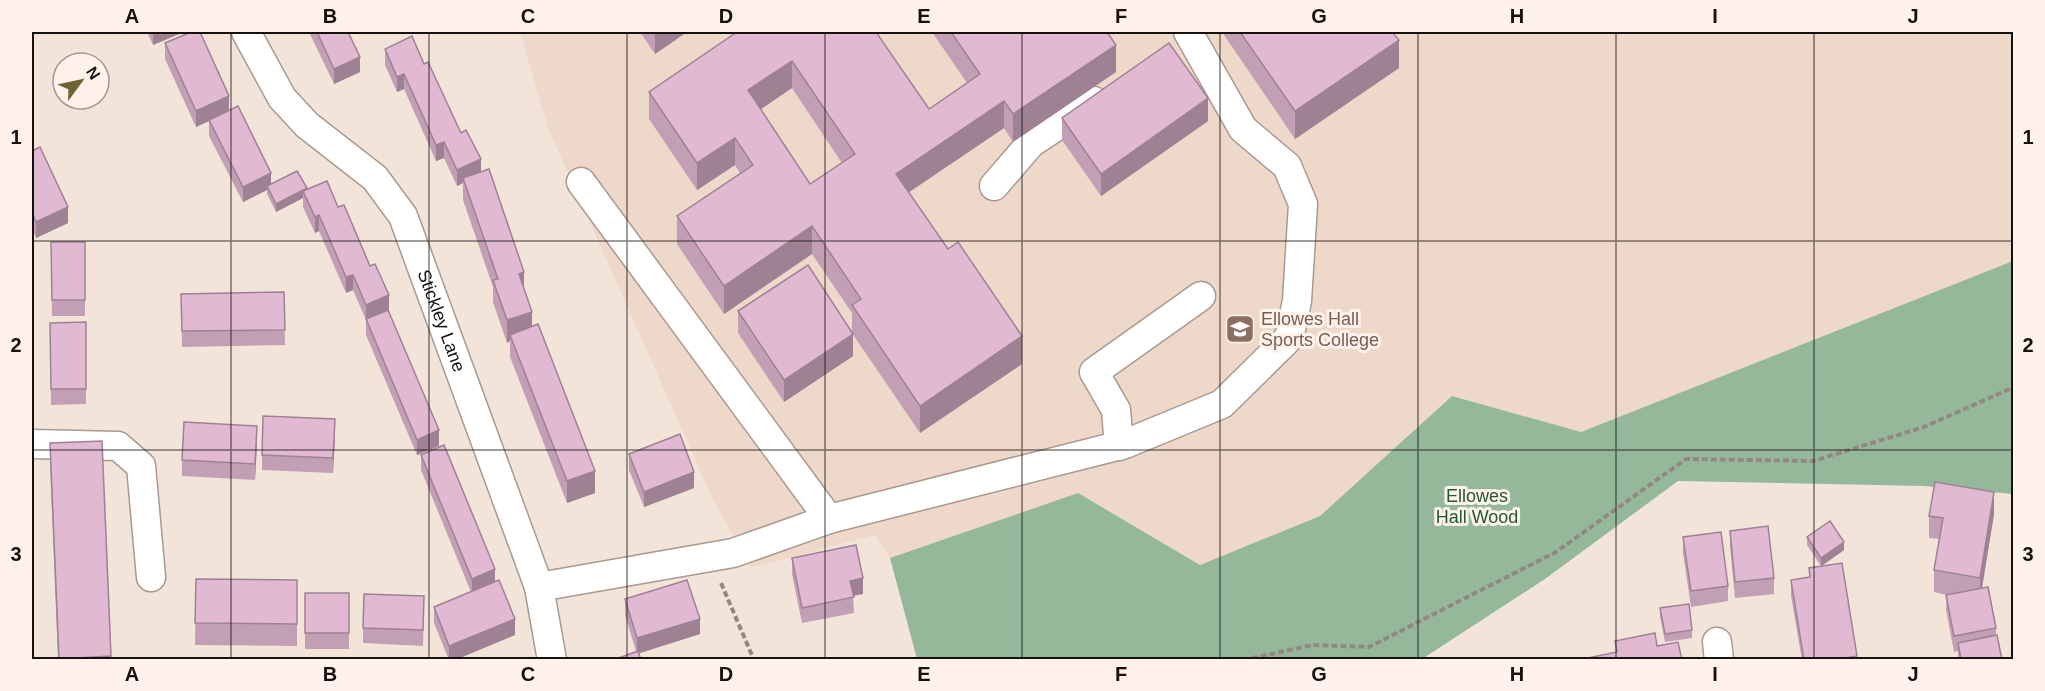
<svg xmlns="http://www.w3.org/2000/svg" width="2045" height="691" viewBox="0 0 2045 691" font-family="Helvetica,sans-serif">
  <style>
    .built { fill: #eed8ca }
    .forest { fill: #95b89b }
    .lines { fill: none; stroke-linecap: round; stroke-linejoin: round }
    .minor-casing { stroke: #a89a91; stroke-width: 31 }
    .path { stroke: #938881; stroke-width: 4; stroke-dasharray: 6 3; stroke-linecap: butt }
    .minor { stroke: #fff; stroke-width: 28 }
    .wall { fill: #c29fb5; fill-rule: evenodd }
    .shaded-wall { fill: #9e8294 }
    .building { fill: #e1b9d3; stroke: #9e8294; stroke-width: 1.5; fill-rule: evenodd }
    .grid { fill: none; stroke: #16110e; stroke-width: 1.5; stroke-opacity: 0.55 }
    .labels { text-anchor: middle; stroke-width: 6; stroke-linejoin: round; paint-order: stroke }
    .education-label { font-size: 18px; fill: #785e54; stroke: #fef2ea; text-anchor: start }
    .street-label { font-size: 18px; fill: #16110e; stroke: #fef2ea }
    .park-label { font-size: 18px; fill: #235831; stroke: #fef2ea }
    .neatline { fill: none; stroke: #16110e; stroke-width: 2 }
    .grid-label { font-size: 20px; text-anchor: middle; font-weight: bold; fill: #16110e }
  </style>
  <rect width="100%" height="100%" fill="#f3e4da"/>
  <path class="built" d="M520 32H2013V261L1581 432 1452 396 1320 516 1200 565 1078 493 890 558 875 535 751 568 713 500 548 128Z"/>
  <path class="forest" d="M2013 261V494L1924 486 1678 481 1545 579 1422 659H917L890 558 1078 493 1200 565 1320 516 1452 396 1581 432Z"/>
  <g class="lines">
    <g class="minor-casing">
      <g id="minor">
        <path id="s1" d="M246 32 282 98 307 125 375 178 403 216 539 587 552 660"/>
        <path d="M994 186 1031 143 1094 101"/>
        <path d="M32 444 118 446 141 466 151 577"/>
        <path d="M1119 446 1116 410 1094 372 1201 296"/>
        <path d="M829 519 1125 444 1222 404 1289 338 1297 301 1303 204 1287 166 1243 129 1188 32"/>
        <path d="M539 587 733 553 829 519 581 182"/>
        <path d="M1717 642 1719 660"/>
      </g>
    </g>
    <g class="path">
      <path d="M721 583 754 660"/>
      <path d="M1243 660 1313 645 1369 647 1556 552 1686 459 1813 461 1924 427 2014 387"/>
    </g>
    <use href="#minor" class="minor"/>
  </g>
  <g class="wall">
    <path d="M147 32H179V34L153 45Z"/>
    <path d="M309 32H348L360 72 334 84Z"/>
    <path d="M640 32H687L655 54Z"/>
    <path d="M737 32 929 109 967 83 932 32H1107L1116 72 1013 142 1004 128 909 192 1022 364 920 433 852 333V313L812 254 724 314 677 244V216L740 173 735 165 697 190 649 119V92ZM792 88 842 163 810 184 760 109Z"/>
    <path d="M1222 32H1392L1399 68 1295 139Z"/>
    <path d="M165 43 229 110 271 184 307 189 338 207 389 311 439 446 417 455 366 335V320L353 290 346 293 319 231 315 233 303 207V198L276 212 267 194V190L243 202 209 136V121L196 127 165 59Z"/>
    <path d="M385 49 424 64 481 172 524 289 532 326 595 493 567 503 510 357V341L507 343 493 302V287L463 200V183L457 186 444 158 436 161 404 89 397 92 385 65Z"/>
    <path d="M1062 118 1208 121 1101 196 1062 140Z"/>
    <path d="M32 151 68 223 36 238 32 228Z"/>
    <path d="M51 242H85V316H52Z"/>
    <path d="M284 292 285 345 182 347 181 294Z"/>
    <path d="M738 311 853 356 784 402 738 333Z"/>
    <path d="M86 322V404L51 405 50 323Z"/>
    <path d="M335 435 333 473 262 470V455Z"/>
    <path d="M102 441 111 660H58L50 465V443Z"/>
    <path d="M257 442 255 480 182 476V460Z"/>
    <path d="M629 454 694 488 644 507 629 470Z"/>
    <path d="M421 455 495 582 515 635 455 660H449L434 623V607L471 592 421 470Z"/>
    <path d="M1994 514 1982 588 1996 628V635L2002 660H1958V651L1954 652 1946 610 1947 595 1934 592V570L1939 539 1929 538V516Z"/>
    <path d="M1730 531 1774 578V594L1735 598 1730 546Z"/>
    <path d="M1683 537 1728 586V601L1691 607 1683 553Z"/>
    <path d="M1807 537 1844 550 1822 566 1857 656V660H1802L1791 596V580L1809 577V568L1821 566 1807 545Z"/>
    <path d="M792 558 863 594 853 596 854 613 802 623 792 574Z"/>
    <path d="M196 579 297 580V646L195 645Z"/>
    <rect x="305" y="593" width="44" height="56"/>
    <path d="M625 599 700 634 639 653 636 651 625 615Z"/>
    <path d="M1660 608 1692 630V638L1665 642 1660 616Z"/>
    <path d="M424 612 423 646 363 643V628Z"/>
  </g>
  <g class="shaded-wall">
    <path d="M153 32H179V34L153 45Z"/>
    <path d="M655 32H687L655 54Z"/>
    <path d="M1399 40V68L1295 139V111Z"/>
    <path d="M1116 45V72L1013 142V114Z"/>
    <path d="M360 57V72L334 84V69Z"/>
    <path d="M792 61V88L748 118V90Z"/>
    <path d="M404 74V89L397 92V77Z"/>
    <path d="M229 96V112L196 127V111Z"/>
    <path d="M1208 98V121L1101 196V174Z"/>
    <path d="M1004 101V128L896 201V174Z"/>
    <path d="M735 138V165L697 190V163Z"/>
    <path d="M444 142V158L436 161V145Z"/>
    <path d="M481 159V175L463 178V183L457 186V170Z"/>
    <path d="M271 173V188L267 186V190L243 202V187Z"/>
    <path d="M307 188V197L303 191V198L276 212V204Z"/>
    <path d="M68 207V223L36 238V222Z"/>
    <path d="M319 215V231L315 233V217Z"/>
    <path d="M812 226V254L724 314V286Z"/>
    <path d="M524 272V294L519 274Z"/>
    <path d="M353 275V290L346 293V277Z"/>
    <path d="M389 295V311L366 320V305Z"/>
    <path d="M532 312V334L510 335V341L507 343V320Z"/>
    <path d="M853 334V356L784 402V380Z"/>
    <path d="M1022 336V364L920 433V406Z"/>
    <path d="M335 419V435L333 473V458Z"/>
    <path d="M257 426V442L255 480V464Z"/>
    <path d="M439 430V446L417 455V440Z"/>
    <path d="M595 471V493L567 503V481Z"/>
    <path d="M694 472V488L644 507V492Z"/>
    <path d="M1994 492V514L1980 600V578Z"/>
    <path d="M1844 542V550L1821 566V558Z"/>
    <path d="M495 569V585L472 594V579Z"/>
    <path d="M863 578V594L850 596V581Z"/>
    <path d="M515 619V635L455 660H449V646Z"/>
    <path d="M700 619V634L637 654V638Z"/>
  </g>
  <g class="building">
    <path d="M191 32H200L229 96 196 111 165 43Z"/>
    <path d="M317 32H348L360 57 334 69Z"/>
    <path d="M737 32H876L929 109 980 74 951 32H1107L1116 45 1013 114 1004 101 896 174 948 249 958 242 1022 336 920 406 852 305 861 299 812 226 724 286 677 216 753 165 735 138 697 163 649 92ZM792 61 855 154 810 184 748 90Z"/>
    <path d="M1240 32H1392L1399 40 1295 111Z"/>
    <path d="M412 36 424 64 428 62 461 133 466 130 481 159 457 170 444 142 436 145 404 74 397 77 385 49Z"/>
    <path d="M1169 43 1208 98 1101 174 1062 118Z"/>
    <path d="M238 106 271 173 243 187 209 120Z"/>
    <path d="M40 147 68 207 36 222 32 212V151Z"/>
    <path d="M489 169 524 272 519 274 532 312 507 320 493 280 498 279 463 178Z"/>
    <path d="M297 171 307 188 276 204 267 186Z"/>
    <path d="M327 181 338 207 344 205 370 266 375 264 389 295 366 305 353 275 346 277 319 215 315 217 303 191Z"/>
    <path d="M51 242H85V300H52Z"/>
    <path d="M808 265 853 334 784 380 738 311Z"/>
    <path d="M284 292 285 330 182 331 181 294Z"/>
    <path d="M388 310 439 430 417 440 366 319Z"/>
    <path d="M86 322V389H51L50 323Z"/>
    <path d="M538 324 595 471 567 481 510 335Z"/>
    <path d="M263 416 335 419 333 458 262 455Z"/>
    <path d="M184 422 257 426 255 464 182 460Z"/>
    <path d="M680 434 694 472 644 492 629 454Z"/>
    <path d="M102 441 111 656 59 659 50 443Z"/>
    <path d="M444 445 495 569 472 579 421 455Z"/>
    <path d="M1935 482 1994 492 1980 578 1934 570 1943 518 1929 516Z"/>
    <path d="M1830 521 1844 542 1821 558 1807 537Z"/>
    <path d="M1768 526 1774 578 1735 582 1730 531Z"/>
    <path d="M1721 532 1728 586 1691 591 1683 537Z"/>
    <path d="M856 545 863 578 850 581 854 597 802 608 792 558Z"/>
    <path d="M1842 563 1857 656 1834 660H1804L1791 580 1810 577 1809 568Z"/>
    <path d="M196 579 297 580V624L195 623Z"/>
    <path d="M499 580 515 619 449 646 434 607Z"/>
    <path d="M687 580 700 619 637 638 625 599Z"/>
    <path d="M1988 587 1996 628 1954 636 1946 595Z"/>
    <rect x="305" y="593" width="44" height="40"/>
    <path d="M364 594 424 596 423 630 363 628Z"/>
    <path d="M1689 604 1692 630 1665 634 1660 608Z"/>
    <path d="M1655 633 1657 646 1678 642 1682 660H1578L1617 652 1615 641Z"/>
    <path d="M1997 635 2002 660H1961L1958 643Z"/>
    <path d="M638 651 641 660H613Z"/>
  </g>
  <path class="grid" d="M231 32V660M429 32V660M627 32V660M825 32V660M1022 32V660M1220 32V660M1418 32V660M1616 32V660M1814 32V660M32 241H2014M32 450H2014"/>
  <defs>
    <g id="school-square" transform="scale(1.5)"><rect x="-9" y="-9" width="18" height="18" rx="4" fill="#8d6e63" stroke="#fef2ea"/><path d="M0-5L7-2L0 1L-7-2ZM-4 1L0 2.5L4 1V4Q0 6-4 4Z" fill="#fff"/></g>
  </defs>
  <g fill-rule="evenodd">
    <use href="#school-square" x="1240" y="329"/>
  </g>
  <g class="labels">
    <g class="education-label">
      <text x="1261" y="325">Ellowes Hall<tspan x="1261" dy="21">Sports College</tspan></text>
    </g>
    <g class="street-label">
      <text dy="6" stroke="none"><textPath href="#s1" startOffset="357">Stickley Lane</textPath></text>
    </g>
    <g class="park-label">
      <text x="1477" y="502">Ellowes<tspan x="1477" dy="21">Hall Wood</tspan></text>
    </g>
  </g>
  <rect width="2045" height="691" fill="none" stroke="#fef2ea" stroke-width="66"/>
  <g transform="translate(81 81) rotate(57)"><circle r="28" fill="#fef2ea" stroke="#a19892" stroke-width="1.5"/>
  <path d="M0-4.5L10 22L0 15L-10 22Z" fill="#6f6431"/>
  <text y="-9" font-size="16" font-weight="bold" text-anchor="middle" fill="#16110e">N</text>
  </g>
  <rect x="33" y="33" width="1979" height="625" class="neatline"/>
  <g class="grid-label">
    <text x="132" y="23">A</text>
    <text x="330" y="23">B</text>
    <text x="528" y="23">C</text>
    <text x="726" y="23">D</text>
    <text x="924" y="23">E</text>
    <text x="1121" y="23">F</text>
    <text x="1319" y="23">G</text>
    <text x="1517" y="23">H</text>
    <text x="1715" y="23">I</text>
    <text x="1913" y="23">J</text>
    <text x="16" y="144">1</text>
    <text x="2028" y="144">1</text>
    <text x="16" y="352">2</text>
    <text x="2028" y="352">2</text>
    <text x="16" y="561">3</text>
    <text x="2028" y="561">3</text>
    <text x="132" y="681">A</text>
    <text x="330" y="681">B</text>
    <text x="528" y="681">C</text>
    <text x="726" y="681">D</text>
    <text x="924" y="681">E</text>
    <text x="1121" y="681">F</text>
    <text x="1319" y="681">G</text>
    <text x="1517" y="681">H</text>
    <text x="1715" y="681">I</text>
    <text x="1913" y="681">J</text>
  </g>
</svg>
